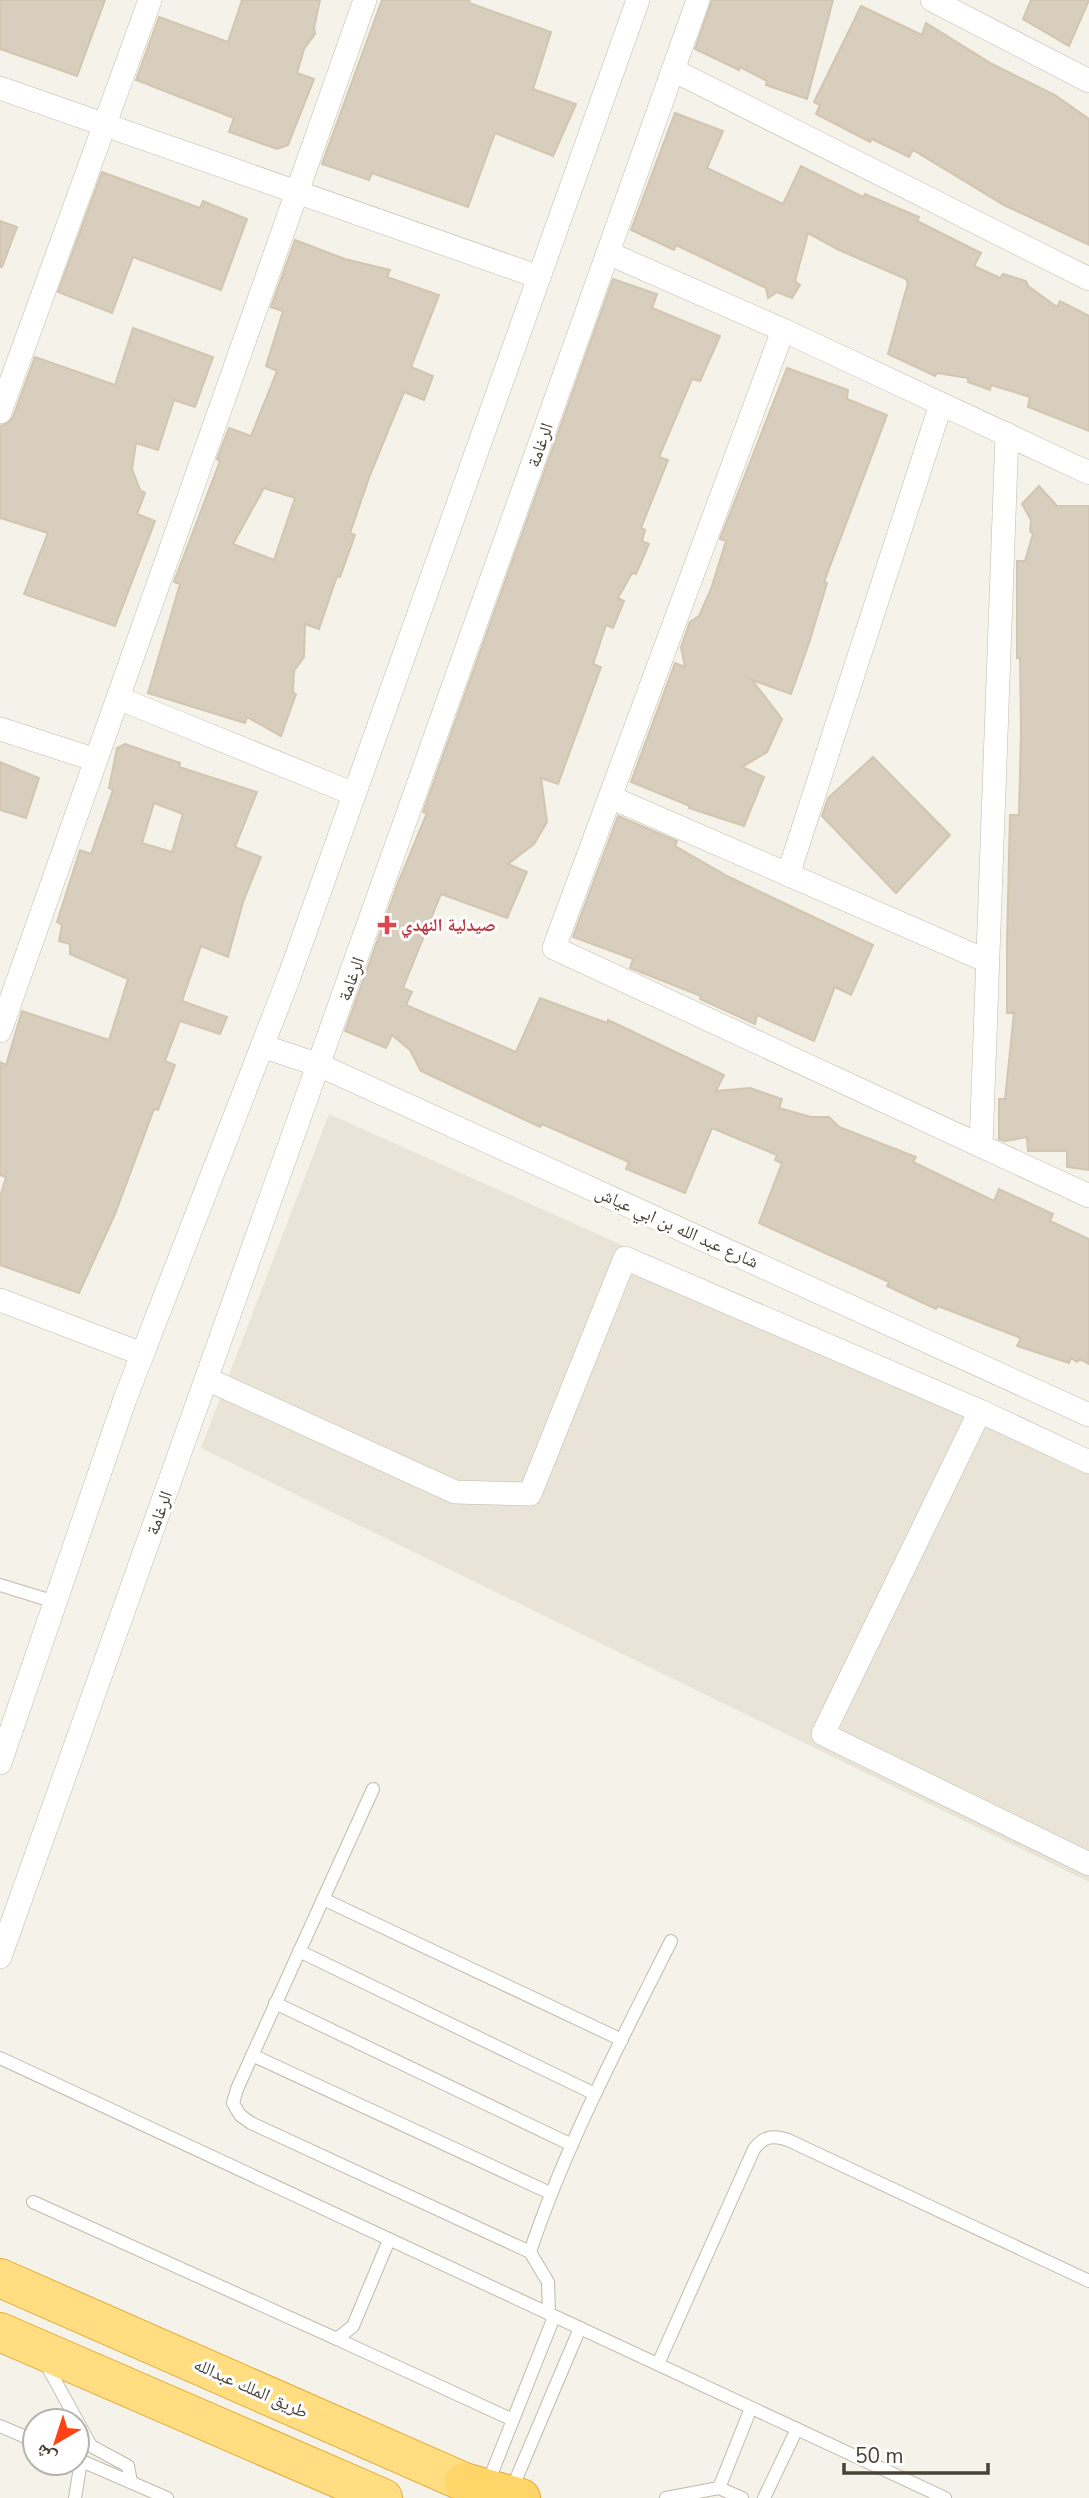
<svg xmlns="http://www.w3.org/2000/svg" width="1089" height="2498" viewBox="0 0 1089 2498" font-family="'Nunito Sans','Noto Naskh Arabic',sans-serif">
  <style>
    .residential { fill: #e9e4d7 }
    .building { fill: #d7cebe; stroke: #d2c6b0; stroke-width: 2; fill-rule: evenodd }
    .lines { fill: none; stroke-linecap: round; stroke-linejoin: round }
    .service-casing { stroke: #c1baab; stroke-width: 14 }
    .minor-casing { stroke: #c1baab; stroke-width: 24 }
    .trunk-casing { stroke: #e3aa35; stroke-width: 40 }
    .motorway-casing { stroke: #e3aa35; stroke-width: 40 }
    .service { stroke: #fff; stroke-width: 12 }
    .minor { stroke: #fff; stroke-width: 23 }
    .trunk { stroke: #ffdd80; stroke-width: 38 }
    .motorway { stroke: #ffd469; stroke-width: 38 }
    .health-dot { fill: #e0444e; stroke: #fff; stroke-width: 2.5 }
    .labels { text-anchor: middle; stroke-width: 6; stroke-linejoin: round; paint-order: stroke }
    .street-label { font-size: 18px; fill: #494237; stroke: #fff }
    .health-label { font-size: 18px; font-weight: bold; fill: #be3a42; stroke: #fff; text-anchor: start }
  </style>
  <rect width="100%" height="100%" fill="#f5f2e9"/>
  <path class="residential" d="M329 1114 1089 1454V1882L201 1448Z"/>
  <g class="building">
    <path d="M0 0H105L77 76 0 49Z"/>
    <path d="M242 0H320L314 28 315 34 304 49 297 73 314 79 288 145 277 149 229 132 234 118 136 80 159 17 228 42Z"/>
    <path d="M382 0H470L469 3 551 32 533 89 576 104 553 156 495 133 468 207 372 173 369 180 322 164Z"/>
    <path d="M712 0H833L807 99 766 85 767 81 740 67 739 70 695 49Z"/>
    <path d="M1031 0H1089L1069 46 1023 19Z"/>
    <path d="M861 6 922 35 926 23 992 64 1055 95 1089 119V245L1004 205 913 150 909 157 872 139 870 142 816 114 820 105 814 102Z"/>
    <path d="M675 113 723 131 707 168 783 204 801 166 863 197 865 194 919 217 917 221 981 253 974 266 1000 278 1003 274 1026 281 1028 286 1057 307 1060 301 1089 316V431L1028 407 1030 397 991 385 990 390 968 382V378L937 373 935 376 888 354 908 283 906 279 839 250 808 233 795 281 800 285 792 298 777 292 768 298 766 288 676 245 674 250 631 230Z"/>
    <path d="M102 172 200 208 203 201 247 219 221 290 133 257 112 313 58 292Z"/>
    <path d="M0 221 17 227 2 267H0Z"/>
    <path d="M295 240 345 259 390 270 387 277 439 295 411 367 433 376 424 400 404 392 370 475 350 533 355 535 340 577 337 576 319 629 305 624 304 657 294 671 293 693 296 694 281 736 247 717 245 723 148 693 180 584 174 582 220 461 217 459 225 438 229 428 251 436 277 371 266 366 283 311 271 307ZM264 488 295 498 274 560 233 544Z"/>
    <path d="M613 279 657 294 652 308 720 336 700 381 692 379 659 457 668 460 641 528 645 530 642 541 649 544 636 574 632 573 618 598 624 601 613 628 606 625 593 664 601 667 558 784 541 778 547 822 534 844 508 864 527 872 507 918 441 894 403 988 412 992 406 1005 516 1052 540 998 607 1023 608 1020 724 1075 716 1091 750 1088 782 1099 779 1108 811 1117H829L839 1127 916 1157 913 1162 994 1201 999 1189 1053 1214 1050 1221 1089 1239V1364L1080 1359 1077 1362 1071 1358 1069 1363 1017 1346 1021 1338 938 1306 936 1309 887 1286 889 1282 759 1223 782 1163 775 1160 777 1155 712 1128 685 1193 626 1169 629 1162 542 1124 540 1127 421 1071 410 1050 392 1035 386 1048 345 1031 398 883 427 813 423 812Z"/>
    <path d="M133 328 213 357 195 407 174 400 158 450 136 443 132 469 140 490 145 493 137 514 155 521 115 626 24 594 48 533 0 518V426L8 423 13 417 35 357 115 385Z"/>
    <path d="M787 368 848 390 847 399 887 415 824 582 827 583 810 640 791 694 752 680 782 719 767 752 742 767 764 777 744 826 689 808 690 806 631 782 675 663 685 667 681 647 690 622 699 616 711 589 726 541 720 539Z"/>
    <path d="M1039 486 1057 506H1089V1170L1067 1167V1151H1028L1027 1137 1005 1141 999 1139V1099H1005L1014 1013H1007V944L1010 815H1019L1021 729 1020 658H1017V561H1025L1033 534 1030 531 1031 520 1022 504Z"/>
    <path d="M125 744 180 763 179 767 257 792 235 847 261 857 243 902 228 957 201 946 182 1001 227 1017 220 1034 180 1021 165 1061 175 1065 158 1110 154 1109 115 1214 79 1293 0 1265V1197L6 1177 0 1175V1062L6 1065 22 1011 109 1040 128 979 70 954V944L59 941 62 925 57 922 80 850 91 854 113 790 109 788 117 748ZM154 803 183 814 172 852 142 843Z"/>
    <path d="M873 757 950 835 896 893 822 816 828 798Z"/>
    <path d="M0 762 39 778 26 818 0 810Z"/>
    <path d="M618 816 677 841 675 846 729 877 873 945 851 995 835 987 814 1041 757 1015 755 1024 700 999 701 996 630 968 633 959 573 937Z"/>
  </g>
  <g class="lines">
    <g class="service-casing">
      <g id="service">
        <path d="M0 1585 55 1602"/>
        <path d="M373 1789 237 2089 233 2103 240 2115 251 2123 530 2252"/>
        <path d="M323 1899 622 2040"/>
        <path d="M299 1951 595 2094"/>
        <path d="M275 2003 572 2145"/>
        <path d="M252 2055 550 2193"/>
        <path d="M0 2058 945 2498"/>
        <path d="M33 2202 337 2339 353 2326 389 2240"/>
        <path d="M549 2314 548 2282 530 2252C566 2144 620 2043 671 1941"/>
        <path d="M337 2339 513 2420"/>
        <path d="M46 2364 91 2446 128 2466 131 2482"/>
        <path d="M658 2364 754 2149C764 2136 773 2135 788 2140L1089 2281"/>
        <path d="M0 2426 35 2441"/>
        <path d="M77 2459 167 2498"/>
        <path d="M487 2485 554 2317"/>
        <path d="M719 2488 751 2408"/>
        <path d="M511 2491 580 2328"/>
        <path d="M75 2498 81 2461"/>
        <path d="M666 2498 719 2488 742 2498"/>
        <path d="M764 2498 797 2429"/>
      </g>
    </g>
    <g class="minor-casing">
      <g id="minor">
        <path d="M932 0 1089 81"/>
        <path d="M673 70 1089 279"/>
        <path d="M0 88 539 277"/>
        <path d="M608 253 783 330 1089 473"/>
        <path d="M783 330 554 948 1089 1196"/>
        <path d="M0 412 150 0"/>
        <path d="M118 698 354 794"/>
        <path d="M0 729 96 760"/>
        <path d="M610 797 987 961"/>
        <path d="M788 875 941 404"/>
        <path d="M0 1031 365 0"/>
        <path d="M262 1046 319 1065 1089 1415"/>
        <path d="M981 1146 1007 434"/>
        <path d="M0 1300 142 1354"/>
        <path d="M207 1379 455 1492 530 1494 625 1258 980 1411 1089 1462"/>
        <path d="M980 1411 823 1734 1089 1864"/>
        <path d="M0 1763 125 1399 289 977 638 0"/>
        <path d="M0 1957 698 0"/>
      </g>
    </g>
    <g class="trunk-casing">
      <g id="trunk">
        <path d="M0 2278 496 2496"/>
        <path d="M0 2332 383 2498"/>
      </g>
    </g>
    <g class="motorway-casing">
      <path id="motorway" d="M464 2482 521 2498"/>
    </g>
    <use href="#service" class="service"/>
    <use href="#minor" class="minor"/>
    <use href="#trunk" class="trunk"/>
    <use href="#motorway" class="motorway"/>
  </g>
  <path class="health-dot" d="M383.5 914.5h7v7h7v7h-7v7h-7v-7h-7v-7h7z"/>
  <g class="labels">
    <g class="street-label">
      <text transform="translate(540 445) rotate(-71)" y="6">الرغامة</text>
      <text transform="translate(351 979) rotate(-70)" y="6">الرغامة</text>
      <text transform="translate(677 1227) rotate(24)" y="6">شارع عبد الله بن ابي عياش</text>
      <text transform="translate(159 1513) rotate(-70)" y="6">الرغامة</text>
      <text transform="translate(251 2388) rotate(24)" y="6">طريق الملك عبدالله</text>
    </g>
    <g class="health-label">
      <text x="401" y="931">صيدلية النهدي</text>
    </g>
  </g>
  <g transform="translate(56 2442) rotate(219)"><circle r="33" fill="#ffffff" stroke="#b6b3af" stroke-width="2"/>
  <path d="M0-5L12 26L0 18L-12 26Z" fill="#ff4215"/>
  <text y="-10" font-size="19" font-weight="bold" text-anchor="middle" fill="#494237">ش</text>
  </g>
  <path d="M844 2463v10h144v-10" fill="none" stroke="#494237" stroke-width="3.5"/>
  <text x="855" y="2463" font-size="21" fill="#494237" stroke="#ffffff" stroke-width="5" paint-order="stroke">50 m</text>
</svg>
